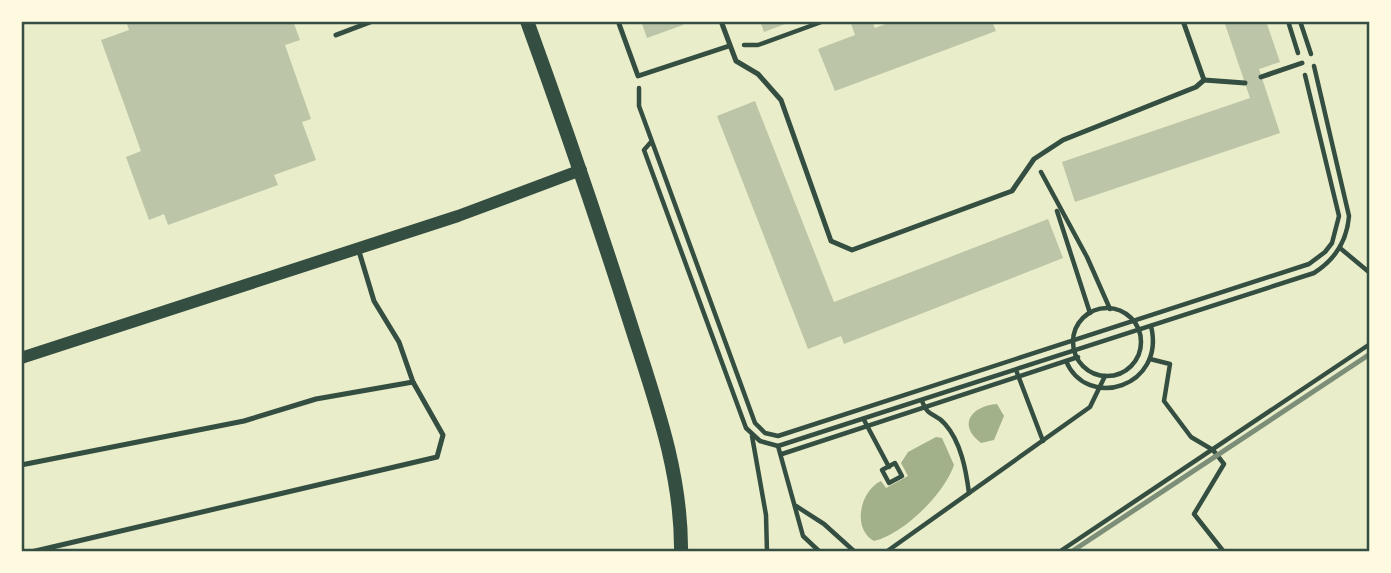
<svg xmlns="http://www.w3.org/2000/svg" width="1391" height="573" viewBox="0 0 1391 573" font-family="Ubuntu,sans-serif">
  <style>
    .water { fill: #a3b18a }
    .building { fill: #bcc5a7 }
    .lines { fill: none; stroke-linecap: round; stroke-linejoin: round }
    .path { stroke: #344e41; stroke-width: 4.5 }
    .service { stroke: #344e41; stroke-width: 5 }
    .tertiary { stroke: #344e41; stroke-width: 12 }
    .secondary { stroke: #344e41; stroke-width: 14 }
    .rail { stroke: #7c8e77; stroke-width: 5 }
    .neatline { fill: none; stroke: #344e41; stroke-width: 2.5 }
  </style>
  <rect width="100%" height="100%" fill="#e9edc9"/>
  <g class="water">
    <path d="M997 404 1004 416 994 440 981 443C957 425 971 406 997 404Z"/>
    <path d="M936 437 942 438 954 465C944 494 904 534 874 541 851 528 861 490 881 481L886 488 908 476 901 463 908 452Z"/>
  </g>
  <g class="building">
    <path d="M126 21H293L300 40 285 45 311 119 302 122 316 160 274 175 278 185 168 225 164 214 149 220 126 157 141 151 101 40 129 30Z"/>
    <path d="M641 21H682L683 25 647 38Z"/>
    <path d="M760 21H793L764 32Z"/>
    <path d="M850 21H872L875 28 893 21H992L996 31 835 91 818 49 855 35Z"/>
    <path d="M1224 21H1266L1280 62 1259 69 1280 133 1075 202 1062 162 1250 98Z"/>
    <path d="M755 101 834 302 1048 219 1063 258 844 344 841 336 808 349 717 116Z"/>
  </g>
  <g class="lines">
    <g class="path">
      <path d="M1288 21 1298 53"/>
      <path d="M1300 21 1311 54"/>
      <path d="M744 45H758L824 21"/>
      <path d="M639 88V106L755 423 765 433 778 436 1309 264 1325 252 1332 243 1339 216 1305 75"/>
      <path d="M651 142 644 150 746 428 760 441 778 446 1314 273C1336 259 1347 241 1349 216L1314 66"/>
      <path d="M1041 172 1087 257 1110 309"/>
      <path d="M1057 211 1090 313"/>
      <path d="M1340 248 1370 273"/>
      <circle cx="1107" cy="342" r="34"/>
      <path d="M1150 359 1170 364 1164 401 1191 437 1213 450 1224 464 1194 514 1224 552"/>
      <path d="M1066 361C1087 411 1166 387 1151 326"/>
      <path d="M1016 370 1043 441"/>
      <path d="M922 401C929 419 935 412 945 424 961 442 966 470 969 493"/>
      <path d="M864 420 889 467"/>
      <path d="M752 436 766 515 767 552"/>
      <path d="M778 446 803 536 820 552"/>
      <path d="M782 454 1078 357"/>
      <path d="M895 463 902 476 889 483 882 470Z"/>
      <path d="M796 506 824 524 855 552"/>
      <path d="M886 552 1090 407 1105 376"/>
      <path d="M1059 552 1370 344"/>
    </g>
    <g class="service">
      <path d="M618 21 638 76 729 46"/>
      <path d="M721 21 736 61 758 74 781 100 831 241 852 250 1012 191 1034 159 1063 140 1196 87 1204 80 1183 21"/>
      <path d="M336 35 373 21"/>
      <path d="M1261 77 1302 63"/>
      <path d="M1204 80 1245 83"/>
      <path d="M21 465 244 421 316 399 413 382"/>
      <path d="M31 552 437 457 443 435 413 382 399 342 374 301 358 248"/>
    </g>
    <path class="tertiary" d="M21 358 458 216 581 170"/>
    <path class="secondary" d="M527 21C563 120 597 219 629 319 653 395 682 471 681 552"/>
    <path class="rail" d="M1071 552 1370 354"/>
  </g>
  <rect width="1391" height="573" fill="none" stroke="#fefae0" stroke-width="46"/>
  <rect x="23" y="23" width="1345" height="527" class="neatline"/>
</svg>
